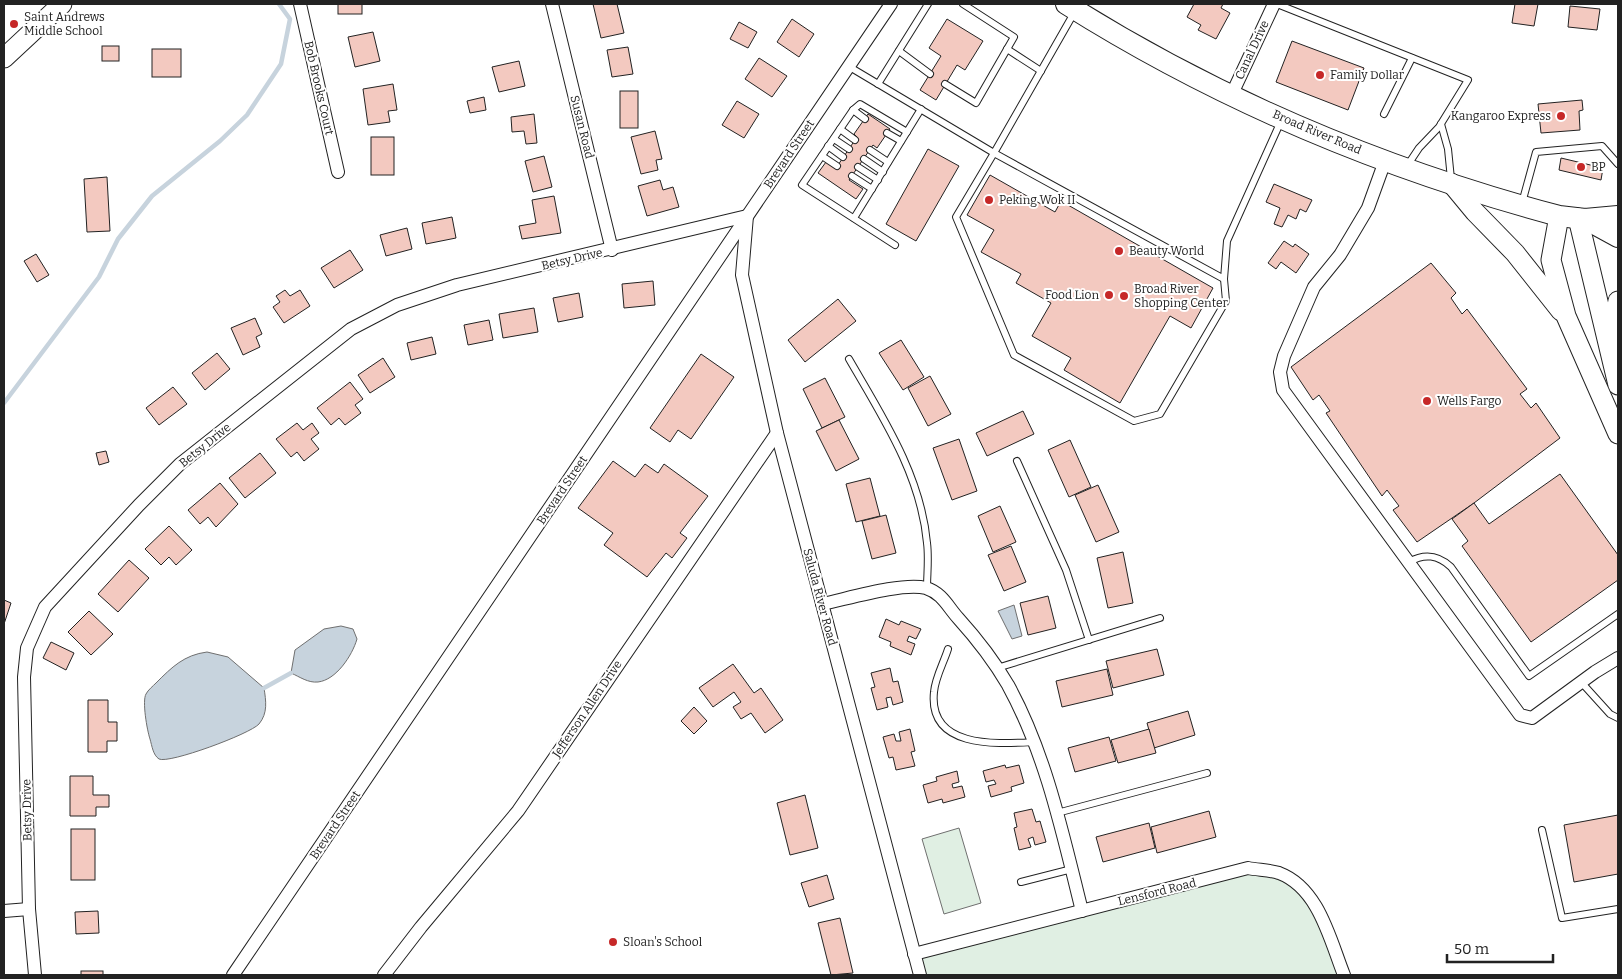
<svg xmlns="http://www.w3.org/2000/svg" width="1622" height="979" viewBox="0 0 1622 979" font-family="Bitter,serif">
  <style>
    .green { fill: #e0efe3; stroke: #6f6f6f }
    .water { fill: #c7d3dd; stroke: #6f6f6f }
    .lines { fill: none; stroke-linecap: round; stroke-linejoin: round }
    .stream { stroke: #c7d3dd; stroke-width: 4.5 }
    .building { fill: #f3c9c0; stroke: #222 }
    .lane-casing { stroke: #222; stroke-width: 8 }
    .street-casing { stroke: #222; stroke-width: 14 }
    .secondary-casing { stroke: #222; stroke-width: 21 }
    .primary-casing { stroke: #222; stroke-width: 22 }
    .lane { stroke: #fff; stroke-width: 6 }
    .street { stroke: #fff; stroke-width: 12 }
    .secondary { stroke: #fff; stroke-width: 19 }
    .primary { stroke: #fff; stroke-width: 20 }
    .poi-dot { fill: #c62828; stroke: #fff; stroke-width: 2 }
    .labels { text-anchor: middle; stroke-width: 4; stroke-linejoin: round; paint-order: stroke }
    .poi-label { font-size: 12px; fill: #222; stroke: #fff; text-anchor: start }
    .street-label { font-size: 12px; fill: #222; stroke: #fff }
  </style>
  <rect width="100%" height="100%" fill="#fff"/>
  <g class="green">
    <path d="M959 828 981 903 944 914 922 839Z"/>
    <path d="M1248 868 1304 888 1344 975H920L914 954Z"/>
  </g>
  <g class="water">
    <path d="M1014 605 1022 636 1012 639 998 611Z"/>
    <path d="M341 626 353 629 357 639C352 656 336 680 318 682 308 683 300 677 291 673L295 650 324 629Z"/>
    <path d="M207 652 228 657 264 688C266 701 268 713 259 724 250 734 169 764 159 759 153 755 152 746 150 739 147 730 142 701 146 694 148 690 153 686 156 683 172 667 184 655 207 652Z"/>
  </g>
  <g class="lines">
    <g class="stream">
      <path d="M4 403 99 277 118 239 152 196 220 141 247 115 281 64 290 19 279 4"/>
      <path d="M264 688 291 673"/>
    </g>
  </g>
  <g class="building">
    <rect x="338" y="4" width="24" height="10"/>
    <path d="M593 4H617L624 33 601 38Z"/>
    <path d="M1194 4H1223L1221 8 1230 13 1216 39 1198 30 1201 25 1187 17Z"/>
    <path d="M1515 4H1538L1534 26 1512 23Z"/>
    <path d="M1570 6 1600 9 1597 30 1568 27Z"/>
    <path d="M792 19 814 34 799 57 777 42Z"/>
    <path d="M947 19 983 41 965 70 957 65 936 100 920 90 941 56 929 48Z"/>
    <path d="M739 22 757 32 748 48 730 39Z"/>
    <path d="M373 32 380 61 355 67 348 37Z"/>
    <path d="M1292 41 1364 68 1348 110 1276 82Z"/>
    <rect x="102" y="46" width="17" height="15"/>
    <path d="M628 47 633 74 612 77 607 50Z"/>
    <rect x="152" y="49" width="29" height="28"/>
    <path d="M759 58 787 76 772 97 745 79Z"/>
    <path d="M519 61 525 86 499 92 492 67Z"/>
    <path d="M393 84 397 110 388 111 390 122 368 125 363 89Z"/>
    <rect x="620" y="91" width="18" height="37"/>
    <path d="M484 97 486 110 470 113 467 101Z"/>
    <path d="M1582 100 1583 110 1579 111 1580 130 1541 133 1538 104Z"/>
    <path d="M737 101 759 114 744 138 722 125Z"/>
    <path d="M534 114 537 143 526 144 524 131 512 132 511 117Z"/>
    <path d="M868 114 890 129 877 148 873 145 849 180 863 189 856 199 818 173 826 162 836 168 857 137 854 134Z"/>
    <path d="M655 131 662 159 656 160 658 170 641 174 631 137Z"/>
    <rect x="371" y="137" width="23" height="38"/>
    <path d="M928 149 959 166 916 241 886 224Z"/>
    <path d="M544 156 552 187 533 192 525 161Z"/>
    <path d="M1561 158 1603 168 1601 180 1559 170Z"/>
    <path d="M990 175 1055 212 1061 201 1213 288 1191 328 1170 316 1120 403 1064 370 1071 358 1032 336 1051 303 1016 283 1021 274 981 252 994 230 967 215Z"/>
    <path d="M107 177 110 231 87 232 84 179Z"/>
    <path d="M660 180 663 190 673 187 679 207 647 216 638 186Z"/>
    <path d="M1274 184 1312 200 1306 212 1300 209 1296 219 1288 215 1282 227 1274 224 1280 208 1266 202Z"/>
    <path d="M554 196 561 233 522 239 519 226 536 223 532 200Z"/>
    <path d="M452 217 456 238 426 244 422 223Z"/>
    <path d="M407 228 412 249 386 256 380 235Z"/>
    <path d="M1284 241 1293 247 1295 244 1309 254 1296 273 1281 262 1276 269 1268 263Z"/>
    <path d="M350 250 363 270 334 288 321 268Z"/>
    <path d="M36 254 49 275 37 282 24 261Z"/>
    <path d="M1431 263 1456 293 1451 298 1462 314 1467 309 1527 389 1520 394 1531 408 1536 403 1560 438 1474 503 1417 542 1393 510 1399 506 1387 490 1382 496 1326 413 1330 411 1319 395 1313 400 1291 367Z"/>
    <path d="M653 281 655 305 624 308 622 284Z"/>
    <path d="M285 290 290 296 300 290 310 306 284 323 273 307 280 302 276 296Z"/>
    <path d="M579 293 583 317 558 322 553 298Z"/>
    <path d="M838 299 856 321 805 362 788 340Z"/>
    <path d="M534 308 538 332 503 338 499 314Z"/>
    <path d="M255 318 262 334 256 337 260 347 243 355 231 328Z"/>
    <path d="M489 320 493 340 468 345 464 325Z"/>
    <path d="M432 337 436 354 411 360 407 343Z"/>
    <path d="M901 340 924 377 903 390 879 353Z"/>
    <path d="M217 353 230 369 205 390 192 373Z"/>
    <path d="M701 354 734 377 691 439 678 430 670 442 650 428Z"/>
    <path d="M383 358 395 377 370 393 358 375Z"/>
    <path d="M930 376 951 414 928 426 908 388Z"/>
    <path d="M825 378 845 417 822 428 803 389Z"/>
    <path d="M350 382 363 399 355 405 361 413 345 425 339 418 331 425 317 408Z"/>
    <path d="M173 387 187 404 159 425 146 408Z"/>
    <path d="M1023 411 1034 434 987 456 976 433Z"/>
    <path d="M839 420 859 459 836 471 816 431Z"/>
    <path d="M297 423 303 430 312 423 319 433 311 439 319 449 304 461 297 452 291 457 276 439Z"/>
    <path d="M959 439 977 491 952 500 933 448Z"/>
    <path d="M1070 440 1091 487 1069 497 1048 450Z"/>
    <path d="M106 451 109 462 99 465 96 453Z"/>
    <path d="M260 453 276 473 245 498 229 478Z"/>
    <path d="M613 461 635 477 645 464 658 473 664 464 708 496 680 533 687 538 672 558 666 553 647 577 604 545 613 533 578 508Z"/>
    <path d="M1560 474 1618 555V580L1531 642 1462 546 1468 541 1452 519 1474 503 1489 524Z"/>
    <path d="M870 478 880 516 856 522 846 484Z"/>
    <path d="M220 483 238 504 216 527 208 517 200 524 188 510Z"/>
    <path d="M1098 485 1119 532 1096 542 1075 495Z"/>
    <path d="M1000 506 1016 542 993 552 978 516Z"/>
    <path d="M886 515 896 553 872 559 862 521Z"/>
    <path d="M169 526 192 550 176 565 169 557 161 565 145 549Z"/>
    <path d="M1011 546 1026 582 1004 591 988 555Z"/>
    <path d="M1123 552 1133 603 1108 608 1097 558Z"/>
    <path d="M129 560 149 578 118 612 98 594Z"/>
    <path d="M1048 596 1056 628 1028 635 1020 603Z"/>
    <path d="M4 600 11 603 4 624Z"/>
    <path d="M89 611 113 634 91 655 68 632Z"/>
    <path d="M886 619 899 625 901 621 921 629 916 639 909 636 907 641 915 644 911 655 890 646 891 642 879 637Z"/>
    <path d="M51 642 74 653 66 670 43 658Z"/>
    <path d="M1157 649 1164 675 1113 688 1106 661Z"/>
    <path d="M733 664 754 693 761 688 783 720 765 733 751 713 741 719 733 707 741 702 734 692 713 707 699 688Z"/>
    <path d="M890 668 893 682 898 681 903 702 893 705 891 697 886 698 888 707 877 710 871 688 875 687 871 673Z"/>
    <path d="M1107 669 1113 695 1062 707 1056 681Z"/>
    <path d="M88 700H108V722H117V741H107V752H88Z"/>
    <path d="M694 707 707 721 694 734 681 721Z"/>
    <path d="M1188 711 1195 735 1154 748 1147 723Z"/>
    <path d="M910 729 915 751 911 752 915 766 896 770 893 757 889 758 883 737 894 734 896 741H901L899 732Z"/>
    <path d="M1149 729 1156 753 1118 763 1111 740Z"/>
    <path d="M1109 737 1116 761 1075 772 1068 748Z"/>
    <path d="M1005 765 1006 768 1019 765 1024 783 1011 787 1012 791 991 797 988 786 996 784 994 780 986 782 983 771Z"/>
    <path d="M957 771 959 782 952 784 953 788 962 786 965 797 943 803 942 799 928 803 923 785 937 781 936 777Z"/>
    <path d="M70 776H93V795H109V807H96V816H70Z"/>
    <path d="M805 795 818 848 790 855 777 803Z"/>
    <path d="M1032 809 1036 822 1040 821 1046 842 1035 845 1033 837 1028 839 1031 847 1019 850 1014 828 1017 827 1014 813Z"/>
    <path d="M1209 811 1216 837 1157 853 1151 827Z"/>
    <path d="M1618 815V874L1574 882 1564 825Z"/>
    <path d="M1149 823 1155 848 1103 862 1096 837Z"/>
    <rect x="71" y="829" width="24" height="51"/>
    <path d="M827 875 834 899 809 907 801 883Z"/>
    <path d="M98 911 99 933 76 934 75 912Z"/>
    <path d="M840 918 853 973 831 975 818 923Z"/>
    <rect x="81" y="971" width="22" height="4"/>
  </g>
  <g class="lines">
    <g class="lane-casing">
      <g id="lane">
        <path d="M1277 4 1468 80 1439 127 1419 148 1407 166"/>
        <path d="M1074 13 994 153 1224 279 1227 241 1281 121"/>
        <path d="M1007 49 1041 71"/>
        <path d="M899 51 930 74"/>
        <path d="M848 66 994 153 956 217 1014 355 1134 421 1160 414 1226 301 1224 279"/>
        <path d="M878 84 928 4"/>
        <path d="M945 84 976 103 1014 37 963 4"/>
        <path d="M853 110 865 119"/>
        <path d="M1384 114 1412 58"/>
        <path d="M1441 124 1448 149 1451 179"/>
        <path d="M840 129 855 140"/>
        <path d="M887 133 901 141"/>
        <path d="M834 139 849 149"/>
        <path d="M828 146 843 157"/>
        <path d="M870 150 888 162"/>
        <path d="M822 156 837 166"/>
        <path d="M864 159 883 172"/>
        <path d="M858 167 878 180"/>
        <path d="M852 176 872 189"/>
        <path d="M1522 203 1536 152 1602 146 1618 164"/>
        <path d="M854 218 921 109"/>
        <path d="M895 245 802 185 853 110 860 104 907 132"/>
        <path d="M849 359C882 416 921 475 927 543 929 558 927 574 927 589"/>
        <path d="M1017 461 1066 570 1089 640"/>
        <path d="M1409 562C1425 553 1438 555 1451 567L1529 676 1618 614"/>
        <path d="M948 649C944 662 935 678 934 692 928 749 997 744 1034 742"/>
        <path d="M997 668 1160 618"/>
        <path d="M1581 682 1610 714 1618 718"/>
        <path d="M1057 813 1207 773"/>
        <path d="M1542 830 1562 918 1618 909"/>
        <path d="M1021 882 1072 869"/>
      </g>
    </g>
    <g class="street-casing">
      <g id="street">
        <path d="M300 4 338 172"/>
        <path d="M552 4 612 250"/>
        <path d="M1231 96 1274 4"/>
        <path d="M1385 161 1368 208 1340 255 1314 287 1284 356 1280 372 1283 390 1520 715 1532 718 1595 672 1618 658"/>
        <path d="M822 604C847 599 902 582 926 588 942 593 948 607 958 618 977 639 994 661 1008 685 1046 754 1063 835 1082 911"/>
        <path d="M4 911 29 909"/>
        <path d="M914 954 1248 868C1258 870 1270 870 1279 873 1319 888 1330 940 1344 975"/>
        <path d="M35 975 29 909 24 677 27 648 45 607 139 505 180 464 351 329 397 305 457 285 747 216 742 275 777 433 920 975"/>
        <path d="M233 975 891 4"/>
        <path d="M384 975 421 927 518 811 777 433"/>
      </g>
    </g>
    <g class="secondary-casing">
      <g id="secondary">
        <path d="M4 58 62 4"/>
        <path d="M1451 183 1475 212 1515 253 1561 311"/>
        <path d="M1559 216 1551 260 1566 316 1618 434"/>
        <path d="M1578 218 1618 385"/>
        <path d="M1610 340 1618 301"/>
      </g>
    </g>
    <g class="primary-casing">
      <g id="primary">
        <path d="M1066 4C1217 99 1386 170 1559 216L1585 219 1618 216"/>
        <path d="M1585 219 1618 237"/>
      </g>
    </g>
    <use href="#lane" class="lane"/>
    <use href="#street" class="street"/>
    <use href="#secondary" class="secondary"/>
    <use href="#primary" class="primary"/>
  </g>
  <g class="poi-dot">
    <circle cx="14" cy="24" r="5"/>
    <circle cx="1320" cy="75" r="5"/>
    <circle cx="1561" cy="116" r="5"/>
    <circle cx="1581" cy="167" r="5"/>
    <circle cx="989" cy="200" r="5"/>
    <circle cx="1119" cy="251" r="5"/>
    <circle cx="1109" cy="295" r="5"/>
    <circle cx="1124" cy="296" r="5"/>
    <circle cx="1427" cy="401" r="5"/>
    <circle cx="613" cy="942" r="5"/>
  </g>
  <g class="labels">
    <g class="poi-label">
      <text x="24" y="21">Saint Andrews<tspan x="24" dy="14">Middle School</tspan></text>
      <text x="1330" y="79">Family Dollar</text>
      <text x="1551" y="120" text-anchor="end">Kangaroo Express</text>
      <text x="1591" y="171">BP</text>
      <text x="999" y="204">Peking Wok II</text>
      <text x="1129" y="255">Beauty World</text>
      <text x="1134" y="293">Broad River<tspan x="1134" dy="14">Shopping Center</tspan></text>
      <text x="1099" y="299" text-anchor="end">Food Lion</text>
      <text x="1437" y="405">Wells Fargo</text>
      <text x="623" y="946">Sloan's School</text>
    </g>
    <g class="street-label">
      <text transform="translate(1252 50) rotate(-65)" y="4">Canal Drive</text>
      <text transform="translate(319 88) rotate(77)" y="4">Bob Brooks Court</text>
      <text transform="translate(582 127) rotate(76)" y="4">Susan Road</text>
      <text transform="translate(1317 132) rotate(23)" y="4">Broad River Road</text>
      <text transform="translate(789 154) rotate(-56)" y="4">Brevard Street</text>
      <text transform="translate(572 259) rotate(-13)" y="4">Betsy Drive</text>
      <text transform="translate(205 445) rotate(-39)" y="4">Betsy Drive</text>
      <text transform="translate(562 490) rotate(-56)" y="4">Brevard Street</text>
      <text transform="translate(820 597) rotate(75)" y="4">Saluda River Road</text>
      <text transform="translate(587 709) rotate(-56)" y="4">Jefferson Allen Drive</text>
      <text transform="translate(27 810) rotate(-91)" y="4">Betsy Drive</text>
      <text transform="translate(335 825) rotate(-56)" y="4">Brevard Street</text>
      <text transform="translate(1157 892) rotate(-14)" y="4">Lensford Road</text>
    </g>
  </g>
  <rect width="1622" height="979" fill="none" stroke="#222222" stroke-width="10"/>
  <path d="M1447 954v8h106v-8" fill="none" stroke="#222222" stroke-width="2.5"/>
  <text x="1454" y="954" font-size="15" fill="#222222" stroke="#ffffff" stroke-width="4" paint-order="stroke">50 m</text>
</svg>
